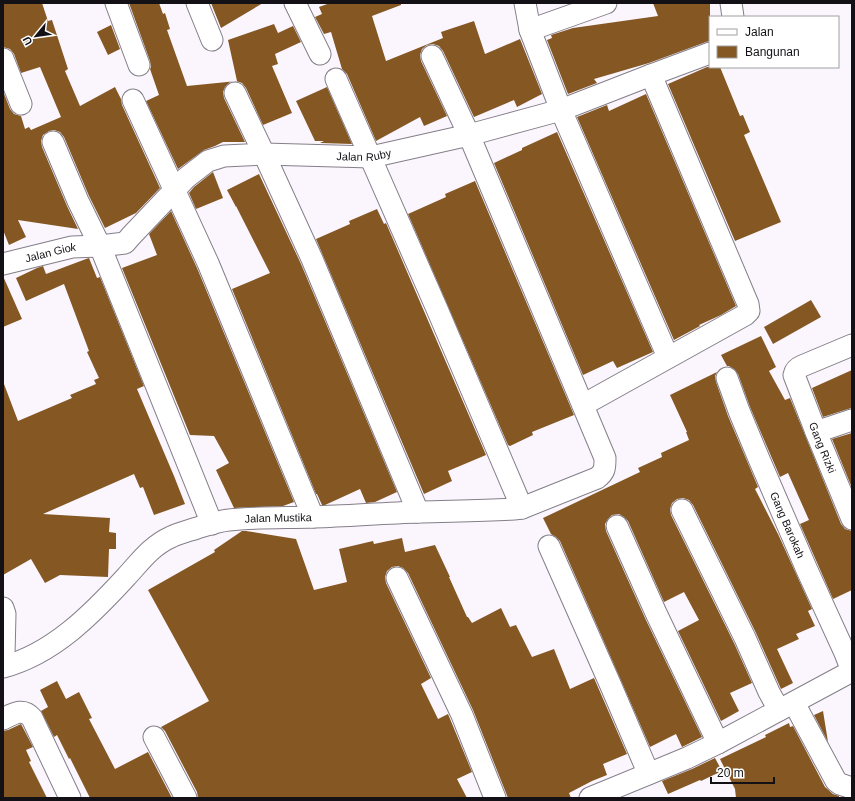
<svg xmlns="http://www.w3.org/2000/svg" width="855" height="801" viewBox="0 0 855 801" font-family="Arial,sans-serif">
  <style>
    .building { fill: #855723 }
    .lines { fill: none; stroke-linecap: round; stroke-linejoin: round }
    .street-casing { stroke: #847e88; stroke-width: 23 }
    .street { stroke: #fff; stroke-width: 21 }
    .labels { text-anchor: middle; stroke-width: 3.5; stroke-linejoin: round; paint-order: stroke }
    .street-label { font-size: 11px; fill: #131115; stroke: #fff }
  </style>
  <rect width="100%" height="100%" fill="#fbf6fe"/>
  <g class="building">
    <path d="M3 3H42L48 21 52 20 68 69 65 71 80 106 115 87 121 99 122 105 160 188 136 213 105 228 89 196 64 137 60 132 54 130 49 131 43 135 41 141 42 147 67 206 78 229 18 220 26 237 9 245 3 230V91L10 109 14 114 21 116 25 129 29 127 31 130 61 117 40 67 21 73 14 54 10 49 3 47Z"/>
    <path d="M129 3H159L163 14 165 13 170 29 167 30 187 86 237 81 228 40 274 24 278 33 293 26 301 42 275 54 278 64 272 66 292 113 263 125 246 88 242 83 236 81 230 82 225 87 223 92 224 98 245 142H223L215 146 204 150 178 169 146 101 159 95 150 69 151 67 150 61Z"/>
    <path d="M211 3H263L221 28Z"/>
    <path d="M330 3H401V5L372 16 386 61 443 38 441 32 474 21 485 54 520 39 542 94 517 107 514 100 474 117 443 51 439 46 433 44 427 45 422 49 420 55 421 61 447 116 424 126 420 117 376 141 347 74 342 69 331 32 324 34 315 17 322 14 319 7Z"/>
    <path d="M653 3H710V41L706 42 649 63 594 79 597 83 568 94 547 40 552 38 551 35 573 28 658 16Z"/>
    <path d="M111 25 120 49 108 55 97 32Z"/>
    <path d="M707 67H720L740 116 743 115 750 132 744 135 781 222 735 241 668 84Z"/>
    <path d="M327 87 352 144 320 143 324 141H315L296 101Z"/>
    <path d="M646 94 736 306 721 315 699 325 700 326 674 340 577 117 607 105 609 111Z"/>
    <path d="M557 132 653 352 617 368 613 361 583 375 494 163 522 150V148Z"/>
    <path d="M213 172 223 198 196 209 189 193 194 187Z"/>
    <path d="M259 174 301 264 397 492 375 502 366 503 360 489 325 505H322L317 494H316L232 289 270 273 236 206V207L227 190Z"/>
    <path d="M475 181 574 415 532 432 533 435 510 446 508 445 408 214 446 197 445 194Z"/>
    <path d="M377 209 384 224 386 223 486 455 448 471 452 481 424 494 316 239 350 224 349 221Z"/>
    <path d="M171 211 197 268 294 502 283 506 234 508 216 470 229 463 214 436 190 435 122 268 157 255 149 234Z"/>
    <path d="M89 258 97 278 100 277 144 386 137 389 174 476 185 504 154 515 143 487 140 488 134 474 43 514 110 518 109 532 116 533V549H109L108 577 60 575 45 583 31 559 3 575V385L4 384 18 421 72 398 70 395 96 384 94 380 99 378 87 352 89 351 64 284 26 301 16 278 37 268 43 266 46 274 86 259Z"/>
    <path d="M3 276 22 319 3 327Z"/>
    <path d="M811 300 821 317 773 344 764 327Z"/>
    <path d="M761 336 776 367 769 371 785 400 790 398 841 524 845 529 852 531V590L833 599 800 524 809 520 788 473 780 477 750 407 738 374 734 369 729 366H727L721 355Z"/>
    <path d="M852 370V408L848 409 823 417 812 388Z"/>
    <path d="M717 372 715 376 716 382 728 416 758 487 755 489 778 534 812 609 808 611 815 626 796 634 799 639 777 649 793 683 781 689 756 633 693 505 689 500 683 498 677 499 672 503 670 509 671 515 734 643 752 683 730 693 739 711 721 721 678 631 699 620 684 592 664 602 628 521 624 517 619 514 612 515 608 519 605 524 606 531 645 618 702 737 682 747 676 734 650 747 560 541 556 537 551 534 543 518 640 472 638 468 662 457 661 453 689 440 686 432H687L670 395Z"/>
    <path d="M852 433V488L832 439Z"/>
    <path d="M242 531H246L296 539 314 590 347 582 339 549 373 541 374 544 402 538 405 552 435 545 450 577H449L467 617H468L472 623 501 608 510 627 516 625 532 657 554 649 570 689 594 678 627 754 603 764 607 775 592 781 569 793 571 798H508L473 710 408 573 403 568 398 566 392 567 387 571 385 577 386 583 431 678 421 684 438 719 448 714 472 772 457 779 467 798H198L197 792 165 731 161 727 209 701 148 590 215 552 214 550Z"/>
    <path d="M57 681 66 699 79 692 92 718 89 719 115 769 148 752 172 798H90L70 758 69 759 57 735 54 737 41 711 48 707 40 690Z"/>
    <path d="M823 711 828 742 814 715Z"/>
    <path d="M789 723 790 727 793 726 825 787 833 794 839 796V798H736L735 789 720 759 766 737 765 735Z"/>
    <path d="M21 724 33 747 26 750 31 761 29 762 47 798H3V731L8 730Z"/>
    <path d="M715 758 722 771 701 781 700 780 668 794 662 781 692 769Z"/>
  </g>
  <g class="lines">
    <g class="street-casing">
      <g id="street">
        <path d="M116 3 139 65"/>
        <path d="M197 3 212 40"/>
        <path d="M295 3 320 54"/>
        <path d="M525 3 530 30"/>
        <path d="M606 3 530 30 561 110 668 357"/>
        <path d="M731 3 733 17"/>
        <path d="M3 59 21 104"/>
        <path d="M336 79 437 309 522 508"/>
        <path d="M235 93 264 154 312 259 418 512"/>
        <path d="M133 100 208 263 313 517"/>
        <path d="M53 142 78 201 100 246 212 524"/>
        <path id="s1" d="M3 264 72 247 100 246 125 243 131 236 186 178 208 161 224 156 264 154 371 157 469 135 561 110 651 75"/>
        <path id="s2" d="M852 345 802 366C797 368 795 370 794 375L816 432 852 519"/>
        <path id="s3" d="M727 378 739 411 759 459 807 570 845 653 852 671"/>
        <path d="M583 405 745 315 749 311 748 304 651 75 710 53"/>
        <path d="M816 432 852 420"/>
        <path d="M682 510 745 638 769 692 779 710"/>
        <path d="M617 526 656 613 718 743"/>
        <path d="M549 546 611 686 644 763 648 774"/>
        <path d="M397 578 462 715 495 798"/>
        <path d="M3 608 5 614 4 655 5 666"/>
        <path id="s4" d="M3 667C53 654 92 614 126 577 140 562 151 546 171 537 179 533 188 531 197 528 207 525 218 521 229 520 257 517 286 518 314 517 349 516 384 513 420 512 451 511 482 511 514 509L522 508 597 478C605 472 605 468 605 458L469 135 432 56"/>
        <path d="M794 703 836 781 840 784 852 788"/>
        <path d="M3 719C13 714 23 707 32 718L70 798"/>
        <path d="M154 737 186 798"/>
        <path d="M590 798 687 758 718 743 852 671"/>
      </g>
    </g>
    <use href="#street" class="street"/>
  </g>
  <g class="labels">
    <g class="street-label">
      <text dy="4" stroke="none"><textPath href="#s1" startOffset="398">Jalan Ruby</textPath></text>
      <text dy="4" stroke="none"><textPath href="#s1" startOffset="49">Jalan Giok</textPath></text>
      <text dy="4" stroke="none"><textPath href="#s2" startOffset="145">Gang Rizki</textPath></text>
      <text dy="4" stroke="none"><textPath href="#s4" startOffset="325">Jalan Mustika</textPath></text>
      <text dy="4" stroke="none"><textPath href="#s3" startOffset="159">Gang Barokah</textPath></text>
    </g>
  </g>
  <rect width="855" height="801" fill="none" stroke="#131115" stroke-width="8"/>
  <rect x="709" y="16" width="130" height="52" fill="#ffffff" stroke="#a1a0a1"/>
  <rect x="717" y="29" width="20" height="6" fill="#ffffff" stroke="#a1a0a1"/>
  <text x="745" y="36" font-size="12" fill="#131115">Jalan</text>
  <rect x="717" y="46" width="20" height="12" fill="#855723" stroke="#a1a0a1"/>
  <text x="745" y="56" font-size="12" fill="#131115">Bangunan</text>
  <g transform="translate(36 36) rotate(241)" stroke="#ffffff" stroke-width="3" paint-order="stroke">
  <path d="M0-3L7 15L0 10L-7 15Z" fill="#131115"/>
  <text y="-6" font-size="11" font-weight="bold" text-anchor="middle" fill="#131115">U</text>
  </g>
  <path d="M711 777v6h63v-6" fill="none" stroke="#131115" stroke-width="2"/>
  <text x="717" y="777" font-size="12" fill="#131115" stroke="#ffffff" stroke-width="3" paint-order="stroke">20 m</text>
</svg>
